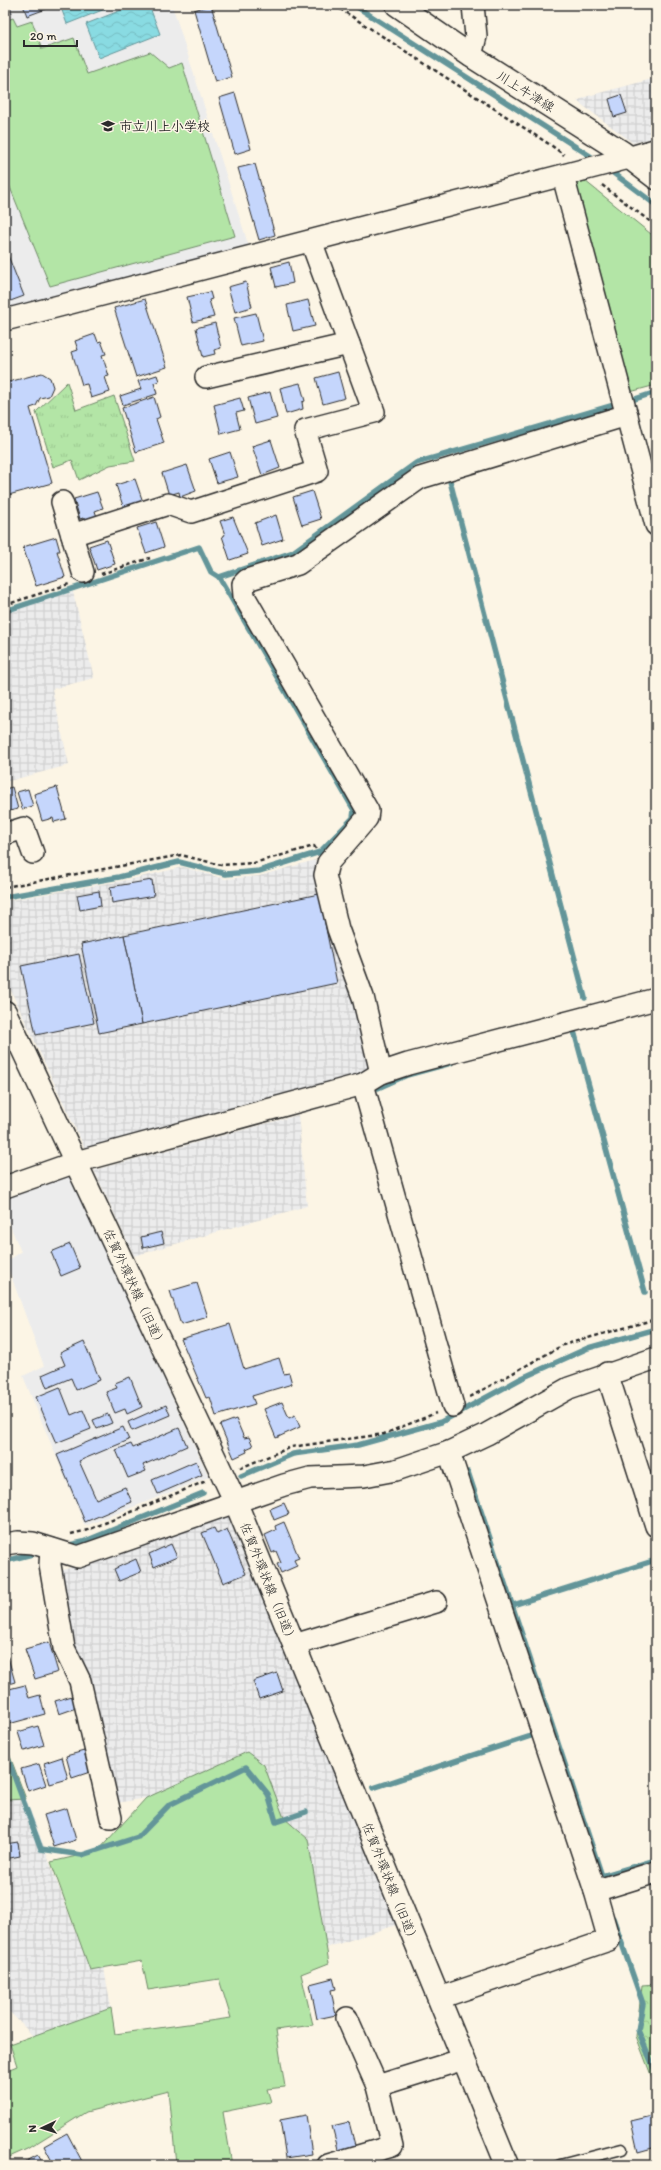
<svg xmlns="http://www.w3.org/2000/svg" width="661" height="2170" viewBox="0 0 661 2170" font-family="Itim,'Klee One',sans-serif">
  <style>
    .built { fill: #ececec }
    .industrial { fill: url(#industrial-grid) }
    .grass { fill: #b3e5a6; stroke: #6f8868 }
    .forest { fill: url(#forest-crowns); stroke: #6f8868 }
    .park { fill: url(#park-tufts); stroke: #6f8868 }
    .water { fill: url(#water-waves); stroke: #639599 }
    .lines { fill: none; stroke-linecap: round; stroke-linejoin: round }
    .stream { stroke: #639599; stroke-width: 5.5 }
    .building { fill: #c5d6fc; stroke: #2b2b2b }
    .service-casing { stroke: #2b2b2b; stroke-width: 13 }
    .minor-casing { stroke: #2b2b2b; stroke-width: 24 }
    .tertiary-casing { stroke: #2b2b2b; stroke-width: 25 }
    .secondary-casing { stroke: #2b2b2b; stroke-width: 25 }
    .path { stroke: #2b2b2b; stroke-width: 2.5; stroke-dasharray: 4 3; stroke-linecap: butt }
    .service { stroke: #fcf5e5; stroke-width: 10 }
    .minor { stroke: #fcf5e5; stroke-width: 21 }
    .tertiary { stroke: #fcf5e5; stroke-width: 22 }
    .secondary { stroke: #fcf5e5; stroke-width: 22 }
    .labels { text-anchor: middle; stroke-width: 3; stroke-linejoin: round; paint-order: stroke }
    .street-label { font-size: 13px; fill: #2b2b2b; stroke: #fcf5e5 }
    .poi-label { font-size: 13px; font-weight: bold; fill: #2b2b2b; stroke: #fcf5e5; text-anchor: start }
  </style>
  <defs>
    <pattern id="industrial-grid" width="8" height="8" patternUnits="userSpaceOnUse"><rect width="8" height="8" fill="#ececec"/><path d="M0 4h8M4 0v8" fill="none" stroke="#cbcbcb"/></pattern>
    <pattern id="forest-crowns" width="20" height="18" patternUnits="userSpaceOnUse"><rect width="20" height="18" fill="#b3e5a6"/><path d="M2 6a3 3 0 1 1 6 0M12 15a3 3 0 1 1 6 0" fill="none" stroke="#9ac58f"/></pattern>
    <pattern id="park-tufts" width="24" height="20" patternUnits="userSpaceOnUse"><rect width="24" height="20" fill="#b3e5a6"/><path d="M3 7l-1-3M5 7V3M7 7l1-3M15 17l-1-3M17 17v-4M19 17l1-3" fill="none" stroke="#9ac58f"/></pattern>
    <pattern id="water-waves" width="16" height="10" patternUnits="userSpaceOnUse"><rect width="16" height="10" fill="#89dbe2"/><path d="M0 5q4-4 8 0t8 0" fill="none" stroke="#76bcc2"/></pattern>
  </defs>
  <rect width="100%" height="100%" fill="#fcf5e5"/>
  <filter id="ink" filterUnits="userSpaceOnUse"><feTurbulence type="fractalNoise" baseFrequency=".025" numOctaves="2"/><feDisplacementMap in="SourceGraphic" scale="8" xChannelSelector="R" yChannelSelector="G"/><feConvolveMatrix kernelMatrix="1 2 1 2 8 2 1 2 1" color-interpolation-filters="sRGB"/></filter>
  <g filter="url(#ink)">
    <g class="built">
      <path d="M5 5H172L249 247 5 309Z"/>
      <path d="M70 1176 209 1477 85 1526 23 1376 44 1366 6 1262 21 1252 5 1213V1198Z"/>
    </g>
    <g class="industrial">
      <path d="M656 78V137L633 143 577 101 588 96Z"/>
      <path d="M73 592 94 678 52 689 69 765 5 782V608Z"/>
      <path d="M315 860 373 1068 365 1078 85 1149 5 978V901L132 879 183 867 225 879 259 876Z"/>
      <path d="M298 1115 307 1206 134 1256 94 1170Z"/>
      <path d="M227 1514 396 1925 326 1948 308 1839 284 1818 264 1765 247 1752 146 1798 111 1804 57 1572Z"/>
      <path d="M26 1799 90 1970 104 1968 111 2008 33 2036 5 2007V1800Z"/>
    </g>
    <g class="grass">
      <path d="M13 18 17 26 32 21 42 49 74 38 87 74 150 52 169 68 182 63 235 236 50 286 5 175V21Z"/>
      <path d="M585 181 656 238V385L630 392 575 184Z"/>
      <path d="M5 1743 26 1799 5 1800Z"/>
      <path d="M247 1752 264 1765 284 1818 308 1839 329 1963 301 1974 313 2025 276 2030 285 2087 267 2089 271 2102 223 2112 232 2165H176L169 2091 86 2112 27 2149 5 2159V2071L17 2066 10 2044 111 2008 115 2034 231 2018 219 1979 148 1990 142 1961 90 1970 51 1862 98 1851 146 1798Z"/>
    </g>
    <path class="forest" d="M656 1984V2088L636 2036 642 1985Z"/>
    <path class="park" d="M67 382 76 410 114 396 135 461 110 465 79 480 72 460 53 467 36 412Z"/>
    <g class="water">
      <path d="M60 5H103L105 9 67 24Z"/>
      <path d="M134 5H149L160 34 99 58 86 24Z"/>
    </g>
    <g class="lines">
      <g class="stream">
        <path d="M354 5 598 161"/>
        <path d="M608 169 656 205"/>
        <path d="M635 399 656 392"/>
        <path d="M450 481 585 998"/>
        <path d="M5 611 199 547 211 572 219 577"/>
        <path d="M5 897 119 877 179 862 226 874 259 871 320 852 353 818 354 810 219 577 293 552 416 463 614 405"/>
        <path d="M574 1031 645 1292"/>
        <path d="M378 1088 407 1075 451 1063"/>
        <path d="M468 1472 602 1876 656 1860"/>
        <path d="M241 1476 293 1454 358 1445 441 1422 522 1378 588 1348 656 1329"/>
        <path d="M65 1546 83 1542 203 1493"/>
        <path d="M5 1561 40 1552"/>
        <path d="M513 1605 656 1560"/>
        <path d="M5 1751 41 1849 82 1855 138 1837 169 1805 246 1767 268 1794 276 1822 306 1812"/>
        <path d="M373 1788 531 1736"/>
        <path d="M613 1918 643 2004 638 2030 656 2073"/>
      </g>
    </g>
    <g class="building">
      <path d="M5 5H10L12 13 5 15Z"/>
      <path d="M23 5H44L46 9 27 16Z"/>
      <path d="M211 5 232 77 215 82 194 10Z"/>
      <path d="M235 93 251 149 235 154 219 98Z"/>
      <path d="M621 95 627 113 614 117 609 99Z"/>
      <path d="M255 164 275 235 259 240 238 168Z"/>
      <path d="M5 248 24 296 5 303Z"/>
      <path d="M289 262 293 283 276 287 271 267Z"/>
      <path d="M246 282 252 307 235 312 228 287Z"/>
      <path d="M210 292 212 299 209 300 214 317 193 322 187 297Z"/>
      <path d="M145 299 167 367 136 377 114 308Z"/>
      <path d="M308 300 315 326 293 331 287 305Z"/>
      <path d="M256 313 263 341 241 346 234 318Z"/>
      <path d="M215 323 221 348 214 350 215 354 203 357 196 328Z"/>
      <path d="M95 334 98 342 101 341 106 354 102 355 109 376 105 377 110 392 91 398 87 384 82 385 72 352 78 350 75 341Z"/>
      <path d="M338 372 345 398 323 404 316 378Z"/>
      <path d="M42 373 50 378 53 387 49 396 40 398 36 406 30 408 52 483 5 496V383Z"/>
      <path d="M157 375 159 381 154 383 157 394 123 405 120 396 141 389 138 381Z"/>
      <path d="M300 383 305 401 302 402 303 409 286 414 280 388Z"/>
      <path d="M270 392 277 418 255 424 248 398Z"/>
      <path d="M154 397 160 417 156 419 164 443 136 452 122 408Z"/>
      <path d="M240 398 244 411 236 413 240 429 221 434 214 405Z"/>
      <path d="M271 440 280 468 262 475 252 446Z"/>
      <path d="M230 452 238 477 217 483 209 459Z"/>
      <path d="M187 465 196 491 180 497 179 492 169 495 162 473Z"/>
      <path d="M135 479 143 502 124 509 116 485Z"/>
      <path d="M312 491 321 519 302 525 293 497Z"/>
      <path d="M97 492 103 508 95 511 97 517 84 522 83 518 80 519 74 499Z"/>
      <path d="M276 515 283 539 262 546 255 523Z"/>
      <path d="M233 517 248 554 230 560 222 536 225 535 220 521Z"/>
      <path d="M156 522 164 547 146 553 137 528Z"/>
      <path d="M56 537 60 551H57L65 577 36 586 23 547Z"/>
      <path d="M107 540 115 564 97 570 89 546Z"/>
      <path d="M12 787 18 809 5 812V789Z"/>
      <path d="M57 787 66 819 54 822 53 818 42 821 34 794Z"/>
      <path d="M28 789 33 806 22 809 17 792Z"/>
      <path d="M152 880 154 896 112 903 110 887Z"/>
      <path d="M99 891 101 906 80 910 77 895Z"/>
      <path d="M319 894 337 983 142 1024 124 935Z"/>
      <path d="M124 935 142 1024 99 1033 81 944Z"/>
      <path d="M79 954 94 1023 36 1035 21 966Z"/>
      <path d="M161 1232 164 1243 143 1248 141 1237Z"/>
      <path d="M70 1244 80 1268 61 1276 51 1252Z"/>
      <path d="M197 1283 208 1317 181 1325 170 1291Z"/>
      <path d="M230 1324 244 1369 279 1358 284 1374 289 1373 292 1384 252 1396 255 1404 216 1416 210 1397 206 1398 181 1339Z"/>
      <path d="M84 1342 100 1380 76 1390 71 1378 47 1388 42 1375 65 1365 60 1353Z"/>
      <path d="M130 1377 142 1407 127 1414 125 1409 115 1413 106 1392 117 1388 115 1383Z"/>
      <path d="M60 1387 71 1415 83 1410 91 1429 56 1443 36 1397Z"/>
      <path d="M282 1402 289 1418 295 1415 300 1427 276 1438 264 1409Z"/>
      <path d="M166 1405 170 1415 132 1431 128 1422Z"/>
      <path d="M108 1414 112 1423 97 1429 93 1420Z"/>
      <path d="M236 1419 244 1438 249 1437 253 1446 246 1449 247 1452 234 1458 220 1425Z"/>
      <path d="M123 1427 129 1440 79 1461 96 1499 125 1487 132 1502 85 1522 57 1455Z"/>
      <path d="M179 1428 187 1446 143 1465 146 1471 128 1478 116 1450 131 1444 133 1448Z"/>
      <path d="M196 1461 202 1475 158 1494 152 1480Z"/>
      <path d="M284 1503 289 1514 274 1520 270 1509Z"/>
      <path d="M284 1522 299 1558 294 1560 297 1566 281 1573 277 1564 281 1563 276 1551 272 1553 265 1535 276 1530 275 1526Z"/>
      <path d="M214 1528 217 1534 227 1529 246 1574 223 1583 202 1533Z"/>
      <path d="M171 1544 177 1557 154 1567 149 1554Z"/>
      <path d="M136 1559 141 1572 119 1581 114 1569Z"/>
      <path d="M49 1642 58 1672 35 1679 25 1649Z"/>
      <path d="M5 1647 15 1682 5 1685Z"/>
      <path d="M277 1673 283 1691 259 1699 253 1681Z"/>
      <path d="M25 1685 29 1698 40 1695 45 1714 5 1725V1690Z"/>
      <path d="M72 1696 76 1708 59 1714 55 1701Z"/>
      <path d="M38 1726 44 1745 24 1751 18 1732Z"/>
      <path d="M84 1751 90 1772 72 1778 66 1756Z"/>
      <path d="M62 1757 68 1779 50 1784 44 1763Z"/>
      <path d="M39 1764 46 1785 28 1791 21 1769Z"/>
      <path d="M67 1808 76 1840 54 1847 44 1815Z"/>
      <path d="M18 1842 20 1856 5 1859V1844Z"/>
      <path d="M333 1978 336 1989 331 1990 336 2015 317 2019 310 1984Z"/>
      <path d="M306 2115 312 2154 286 2158 280 2120Z"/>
      <path d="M656 2115V2147L638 2152 631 2121Z"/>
      <path d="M349 2122 356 2149 339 2153 332 2126Z"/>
      <path d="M67 2133 84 2165H54L44 2146Z"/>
      <path d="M38 2155 44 2165H22L21 2164Z"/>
    </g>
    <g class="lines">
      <g class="service-casing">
        <path id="service" d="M560 2165 622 2149"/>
      </g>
      <g class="minor-casing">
        <g id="minor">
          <path d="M471 56 476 36 473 5"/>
          <path d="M563 176 656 525"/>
          <path d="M5 320 629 158"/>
          <path d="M206 377 349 344"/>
          <path d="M62 502 83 572"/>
          <path d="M72 535 168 504 191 512 317 471 305 430 374 412 311 241"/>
          <path d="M5 834 24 828 33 853"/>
          <path d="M381 1073 363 997 338 929 325 875 328 863 367 818 368 811 244 596 243 584 247 580 298 564 420 478 627 415"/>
          <path d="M363 1084 453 1406"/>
          <path d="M5 1187 76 1162 363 1084 381 1073 408 1064 656 999"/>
          <path d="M607 1373 656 1526"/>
          <path d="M449 1452 595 1891"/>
          <path d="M5 1544 18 1542 33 1543 78 1557 284 1485 310 1478 364 1476 396 1470 449 1452 487 1434 569 1388 656 1358"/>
          <path d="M51 1549 50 1565 64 1648 80 1681 111 1818"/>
          <path d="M294 1645 436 1602"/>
          <path d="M439 1998 609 1940 595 1891 656 1872"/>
          <path d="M377 2086 464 2059"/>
          <path d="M328 2165 392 2146 377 2086 347 2018"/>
        </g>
      </g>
      <g class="tertiary-casing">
        <g id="tertiary">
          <path d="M629 158 656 150"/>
          <path d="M5 1012 236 1503 507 2165"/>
        </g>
      </g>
      <g class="secondary-casing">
        <path id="secondary" d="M397 5 471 56 622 152 656 178"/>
      </g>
      <g class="path">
        <path d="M334 5 552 146 564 155"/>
        <path d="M602 185 656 226"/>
        <path d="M101 574 150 558"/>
        <path d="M5 605 69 584"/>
        <path d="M5 887 181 855 221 865 254 863 314 846 316 849"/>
        <path d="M470 1397 563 1345 656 1319"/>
        <path d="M240 1468 291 1447 384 1434 436 1413"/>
        <path d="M5 1513 11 1524"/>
        <path d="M71 1534 88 1530 206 1481"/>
      </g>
      <use href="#service" class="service"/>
      <use href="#minor" class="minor"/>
      <use href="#tertiary" class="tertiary"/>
      <use href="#secondary" class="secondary"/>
    </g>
  </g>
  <defs>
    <g id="school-bare" transform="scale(1.08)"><path d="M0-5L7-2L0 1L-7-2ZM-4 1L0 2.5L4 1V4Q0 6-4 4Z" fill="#2b2b2b" stroke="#fcf5e5" stroke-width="2.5" paint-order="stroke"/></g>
  </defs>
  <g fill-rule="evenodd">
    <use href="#school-bare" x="108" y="126"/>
  </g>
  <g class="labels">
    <g class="street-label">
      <text transform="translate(526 91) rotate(32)" y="5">川上牛津線</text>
      <text transform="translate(135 1288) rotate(65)" y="5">佐賀外環状線（旧道）</text>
      <text transform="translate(269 1583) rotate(68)" y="5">佐賀外環状線（旧道）</text>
      <text transform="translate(391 1883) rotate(68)" y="5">佐賀外環状線（旧道）</text>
    </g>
    <g class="poi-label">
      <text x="119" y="131">市立川上小学校</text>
    </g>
  </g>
  <rect width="661" height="2170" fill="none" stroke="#fcf5e5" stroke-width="20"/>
  <rect x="10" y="10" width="641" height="2150" fill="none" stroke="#2b2b2b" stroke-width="1.5" filter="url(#ink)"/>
  <g transform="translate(42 2128) rotate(266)" stroke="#fcf5e5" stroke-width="3" paint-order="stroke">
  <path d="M0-3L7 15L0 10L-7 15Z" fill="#2b2b2b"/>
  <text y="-6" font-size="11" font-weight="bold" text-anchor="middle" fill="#2b2b2b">N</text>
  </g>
  <path d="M24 40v6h53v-6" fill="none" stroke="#2b2b2b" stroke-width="2"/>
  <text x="30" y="40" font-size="12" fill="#2b2b2b" stroke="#fcf5e5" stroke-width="3" paint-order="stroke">20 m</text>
</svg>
